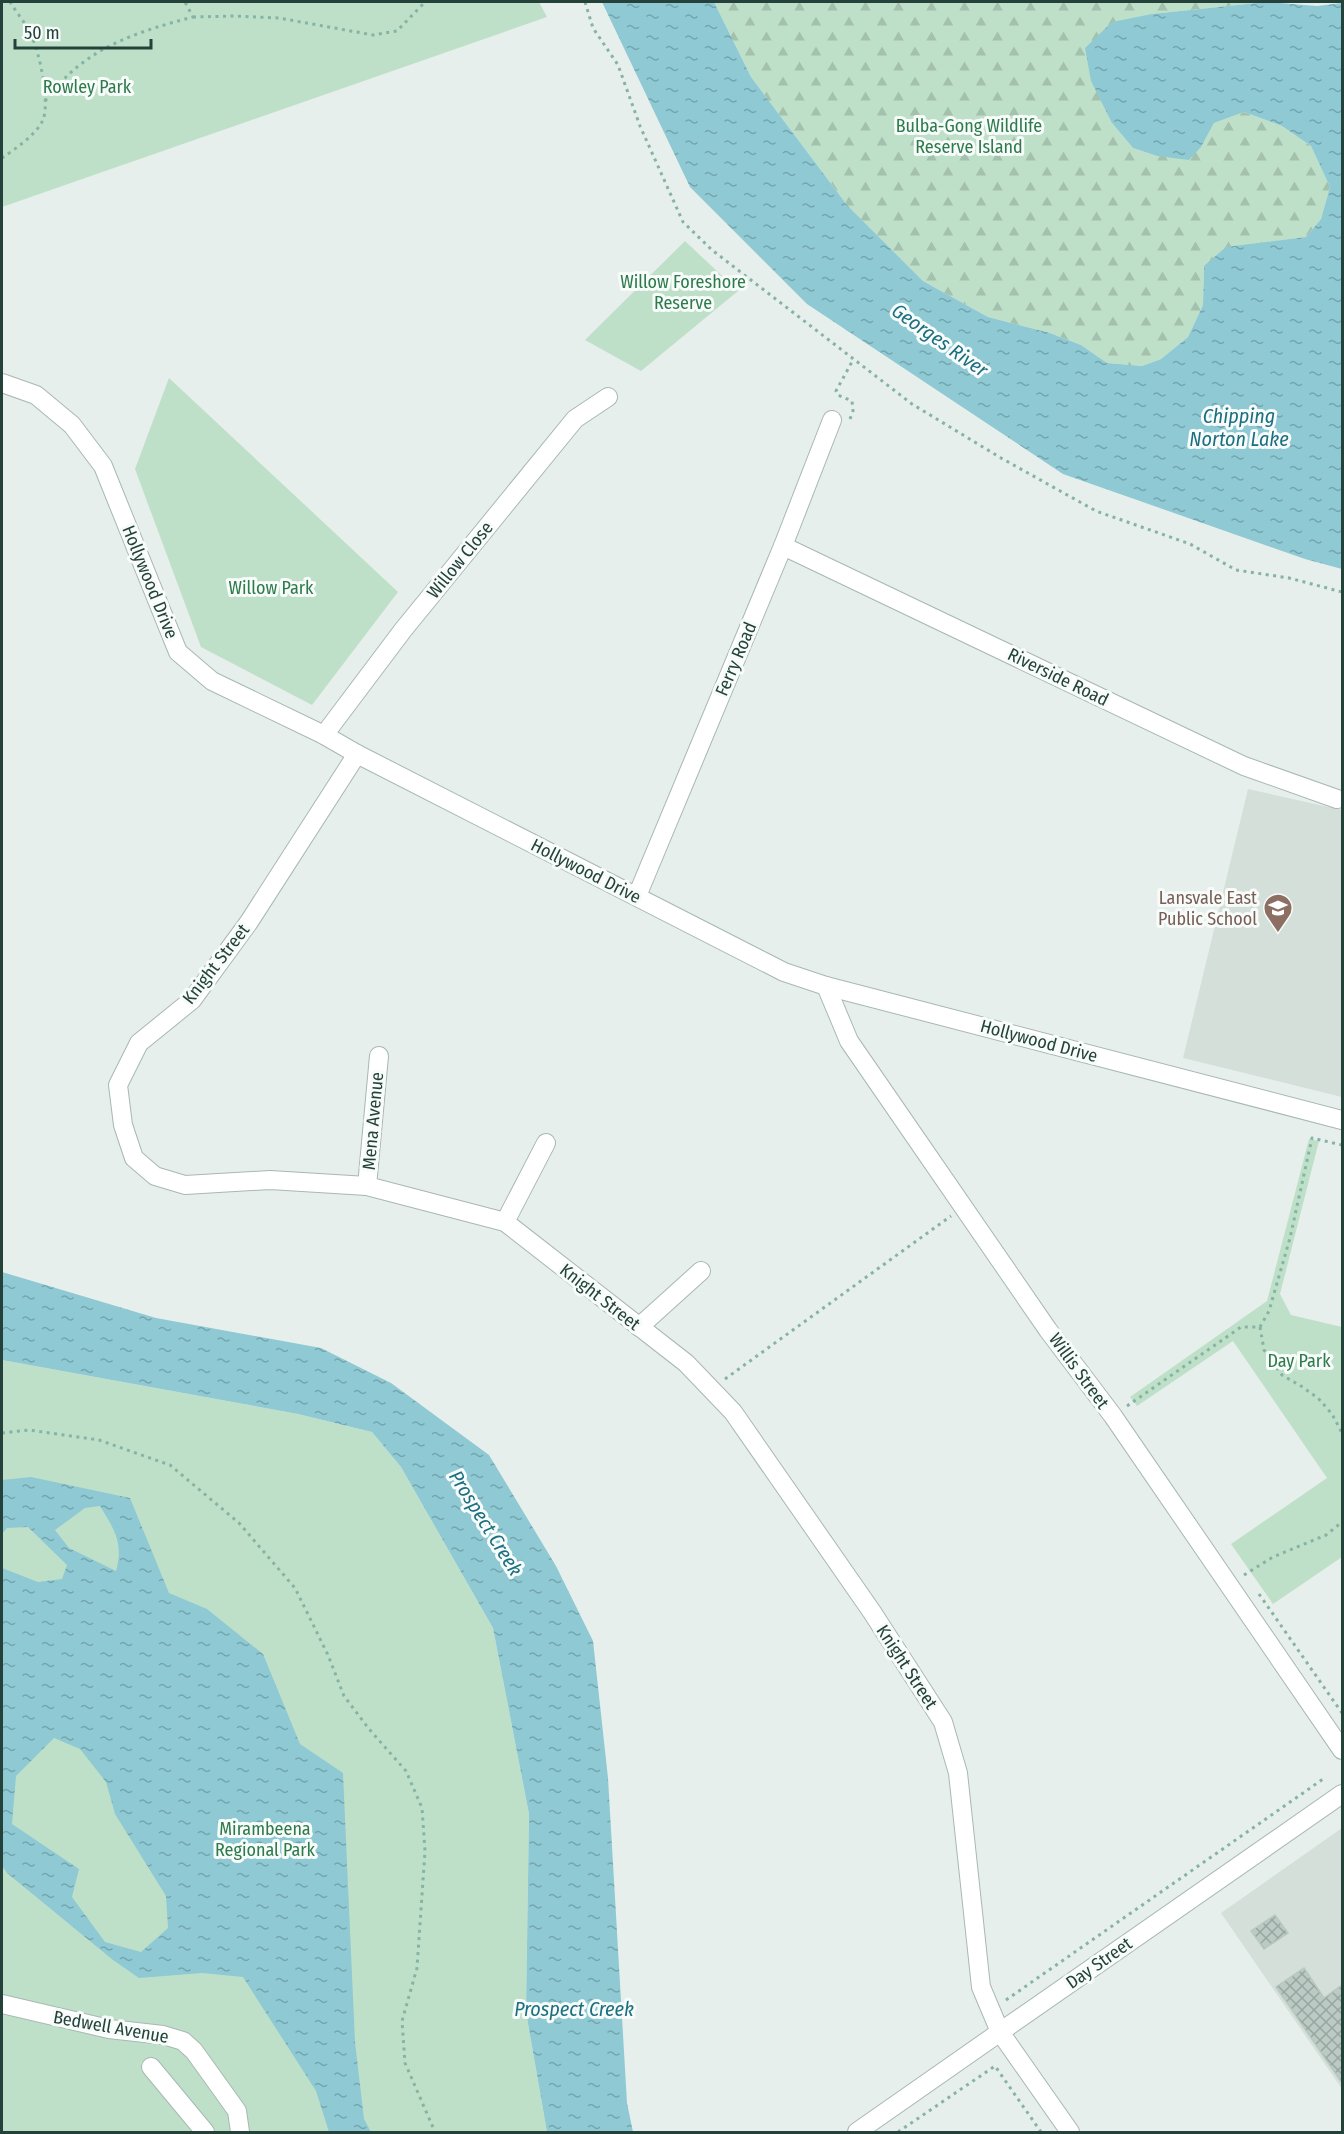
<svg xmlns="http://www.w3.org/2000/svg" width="1344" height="2134" viewBox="0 0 1344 2134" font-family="'Fira Sans Condensed',sans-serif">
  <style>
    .built { fill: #d4dfda }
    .forest { fill: url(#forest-firs) }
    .park { fill: #bfe0c8 }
    .water { fill: url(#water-ripples); fill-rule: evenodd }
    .building { fill: url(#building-cross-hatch); stroke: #b8c9c2; stroke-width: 1.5 }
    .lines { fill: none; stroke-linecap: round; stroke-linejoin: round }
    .minor-casing { stroke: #a8b8b2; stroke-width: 20 }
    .tertiary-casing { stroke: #a8b8b2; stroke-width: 20 }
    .path { stroke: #86b3a5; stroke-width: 3; stroke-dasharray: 3 4.5; stroke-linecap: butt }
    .minor { stroke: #fff; stroke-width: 18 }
    .tertiary { stroke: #fff; stroke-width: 18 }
    .labels { text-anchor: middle; stroke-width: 6; stroke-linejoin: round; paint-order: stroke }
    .park-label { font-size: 18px; fill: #2d7a4b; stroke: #f7fbf9 }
    .street-label { font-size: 18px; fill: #24423a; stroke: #f7fbf9 }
    .education-label { font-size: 18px; fill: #785e54; stroke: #f7fbf9; text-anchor: end }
    .water-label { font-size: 20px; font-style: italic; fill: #1c6f80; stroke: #f7fbf9 }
  </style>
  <defs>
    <pattern id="forest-firs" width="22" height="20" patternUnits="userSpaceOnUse" patternTransform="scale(1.5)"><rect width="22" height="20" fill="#bfe0c8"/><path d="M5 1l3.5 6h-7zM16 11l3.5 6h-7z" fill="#a4c1ad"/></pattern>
    <pattern id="water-ripples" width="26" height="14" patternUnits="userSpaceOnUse" patternTransform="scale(1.5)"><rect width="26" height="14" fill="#8ec9d4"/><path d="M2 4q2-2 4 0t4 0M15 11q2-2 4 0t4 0" fill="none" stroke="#74a5ad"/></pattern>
    <pattern id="building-cross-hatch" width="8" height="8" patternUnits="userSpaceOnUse" patternTransform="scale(1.5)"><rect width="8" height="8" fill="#bbcac4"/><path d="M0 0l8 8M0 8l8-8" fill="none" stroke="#98a6a0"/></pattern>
  </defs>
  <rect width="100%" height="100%" fill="#e6efeb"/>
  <g class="built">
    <path d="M1248 789 1342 810V1097L1183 1058Z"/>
    <path d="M1342 1828V2089L1221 1913Z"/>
  </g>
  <path class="forest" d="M714 2H1266L1152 14 1112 123 1133 148 1157 156 1201 147 1214 123 1244 112 1282 126 1311 146 1330 187 1321 219 1306 237 1268 242 1204 266 1203 305 1188 337 1161 359 1142 366 1107 363 1081 345 1050 333 988 317 923 281 847 205 751 77Z"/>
  <g class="park">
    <path d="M2 2H539L547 17 2 207Z"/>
    <path d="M685 241 738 291 641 371 585 340Z"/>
    <path d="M169 378 398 592 312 705 201 647 135 469Z"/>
    <path d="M1309 1139 1319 1141 1280 1294 1291 1315 1342 1327V1557L1273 1604 1231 1544 1327 1478 1233 1341 1137 1406 1130 1397 1267 1301Z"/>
    <path d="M2 1360 298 1414 372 1432 401 1467 493 1628 529 1814 526 2012 547 2132H2Z"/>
  </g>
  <g class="water">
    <path d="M602 2H714L751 77 847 205 923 281 988 317 1050 333 1081 345 1107 363 1142 366 1161 359 1188 337 1203 305 1204 266 1226 247 1306 237 1321 219 1330 187 1311 146 1282 126 1244 112 1214 123 1201 147 1189 160 1157 156 1133 148 1112 123 1091 81 1085 48 1112 22 1152 14 1266 2 1317 6 1342 3V569L1305 559 1063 474 807 304 690 187Z"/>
    <path d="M2 1272 156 1318 321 1348 391 1383 489 1455 556 1566 593 1641 608 1778 627 2103 633 2132H547L526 2012 529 1814 493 1628 401 1467 372 1432 298 1414 2 1360Z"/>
    <path d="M31 1477 130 1498 169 1593 207 1609 263 1654 300 1744 343 1773 355 2042 364 2119 371 2132H329L316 2091 243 1977 202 1973 139 1978 113 1960 7 1873 2 1866V1568L38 1582 62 1579 67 1565 28 1527 7 1528 2 1534V1480ZM100 1506C114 1529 124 1543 116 1571L69 1548 55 1530 85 1508ZM54 1738 80 1749 106 1782 115 1814 166 1896 168 1928 141 1952 105 1942 72 1897 79 1869 12 1824 16 1776Z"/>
  </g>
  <g class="building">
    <path d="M1275 1915 1288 1933 1264 1949 1251 1931Z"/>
    <path d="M1304 1968 1324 1998 1342 1985V2083L1276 1987Z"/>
  </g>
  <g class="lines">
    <g class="minor-casing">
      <g id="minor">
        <path d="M2 383 36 395 72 425 103 466 178 652 212 681 324 735 357 754 784 972 826 986 1342 1120"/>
        <path d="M783 546 1244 766 1337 799"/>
        <path d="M324 735 403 630 575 419 608 397"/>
        <path d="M357 754 249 922 192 1000 139 1043 118 1085 123 1125 134 1158 155 1176 185 1185 270 1180 367 1186 505 1222 686 1363 733 1412 872 1612 943 1722 958 1773 981 1987 1000 2032 857 2132"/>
        <path d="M637 896 783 546 832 420"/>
        <path d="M826 986 849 1041 1048 1330 1113 1416 1342 1750"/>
        <path d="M367 1186 379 1056"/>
        <path d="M505 1222 546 1143"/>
        <path d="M639 1327 701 1271"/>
        <path d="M2 2004 109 2029 163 2035 183 2041 194 2051 237 2111 240 2132"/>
        <path d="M151 2067 205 2132"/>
      </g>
    </g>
    <g class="tertiary-casing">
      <path id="tertiary" d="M1070 2132 1000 2032 1342 1794"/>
    </g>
    <g class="path">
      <path d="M585 2 593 28 618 65 640 126 683 222 712 250 912 404 1001 458 1096 511 1190 544 1236 570 1289 578 1342 592"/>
      <path d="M193 17 234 16 279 18 373 35 397 31 425 2"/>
      <path d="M45 101C56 88 67 74 81 64 113 39 155 27 193 17L185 2"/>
      <path d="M2 158C15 149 36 135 43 120 50 102 40 55 32 37 27 25 17 13 10 2"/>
      <path d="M850 419 853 411 852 401 838 395 836 391 853 360"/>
      <path d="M1260 1327 1264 1350 1282 1375 1301 1386 1318 1398 1332 1414 1342 1433"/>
      <path d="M725 1379 951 1216"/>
      <path d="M1127 1406 1241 1327H1260L1269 1311 1290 1238 1312 1138 1342 1145"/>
      <path d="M2 1433 29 1430 99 1440 170 1465 239 1523 295 1588 328 1655 344 1696 369 1729 406 1771 422 1808 425 1851 417 1968 402 2021 405 2063 435 2132"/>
      <path d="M1244 1575 1273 1557 1326 1535 1342 1522"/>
      <path d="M1259 1594 1342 1713"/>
      <path d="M1006 2000 1326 1777"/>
      <path d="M898 2132 995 2066 1041 2132"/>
    </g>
    <use href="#minor" class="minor"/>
    <use href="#tertiary" class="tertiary"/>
  </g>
  <defs>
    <g id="school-pin" transform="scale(1.5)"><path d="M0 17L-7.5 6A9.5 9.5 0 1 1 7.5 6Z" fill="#8d6e63" stroke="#f7fbf9"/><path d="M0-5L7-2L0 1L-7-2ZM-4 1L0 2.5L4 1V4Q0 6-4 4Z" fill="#fff"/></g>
  </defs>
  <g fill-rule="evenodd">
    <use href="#school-pin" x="1278" y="908"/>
  </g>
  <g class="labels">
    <g class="park-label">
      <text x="87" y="93">Rowley Park</text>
      <text x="969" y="132">Bulba-Gong Wildlife<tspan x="969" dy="21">Reserve Island</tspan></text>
      <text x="683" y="288">Willow Foreshore<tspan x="683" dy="21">Reserve</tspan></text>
      <text x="271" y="594">Willow Park</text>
      <text x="1299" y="1367">Day Park</text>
      <text x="265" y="1835">Mirambeena<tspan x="265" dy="21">Regional Park</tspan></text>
    </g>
    <g class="street-label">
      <text transform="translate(460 560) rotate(-51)" y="6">Willow Close</text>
      <text transform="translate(150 582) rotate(68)" y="6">Hollywood Drive</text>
      <text transform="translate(736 659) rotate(-67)" y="6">Ferry Road</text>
      <text transform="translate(1058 677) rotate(26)" y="6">Riverside Road</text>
      <text transform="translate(586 871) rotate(27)" y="6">Hollywood Drive</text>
      <text transform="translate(216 964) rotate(-52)" y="6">Knight Street</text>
      <text transform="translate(1039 1041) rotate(15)" y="6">Hollywood Drive</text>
      <text transform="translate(373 1121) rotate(-85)" y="6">Mena Avenue</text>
      <text transform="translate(600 1297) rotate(38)" y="6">Knight Street</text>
      <text transform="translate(1079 1371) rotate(54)" y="6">Willis Street</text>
      <text transform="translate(907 1667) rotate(57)" y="6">Knight Street</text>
      <text transform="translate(1099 1963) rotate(-35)" y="6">Day Street</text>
      <text transform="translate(111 2027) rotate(10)" y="6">Bedwell Avenue</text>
    </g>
    <g class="education-label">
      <text x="1257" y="904">Lansvale East<tspan x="1257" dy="21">Public School</tspan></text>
    </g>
    <g class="water-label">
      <text transform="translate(940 340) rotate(35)" y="7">Georges River</text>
      <text x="1239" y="423">Chipping<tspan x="1239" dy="23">Norton Lake</tspan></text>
      <text transform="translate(486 1523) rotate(58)" y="7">Prospect Creek</text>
      <text x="574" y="2016">Prospect Creek</text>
    </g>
  </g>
  <rect width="1344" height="2134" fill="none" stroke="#24423a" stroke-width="6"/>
  <path d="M15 39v9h136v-9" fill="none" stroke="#24423a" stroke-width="3"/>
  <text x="24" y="39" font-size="18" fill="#24423a" stroke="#f7fbf9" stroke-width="4.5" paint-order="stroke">50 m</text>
</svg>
